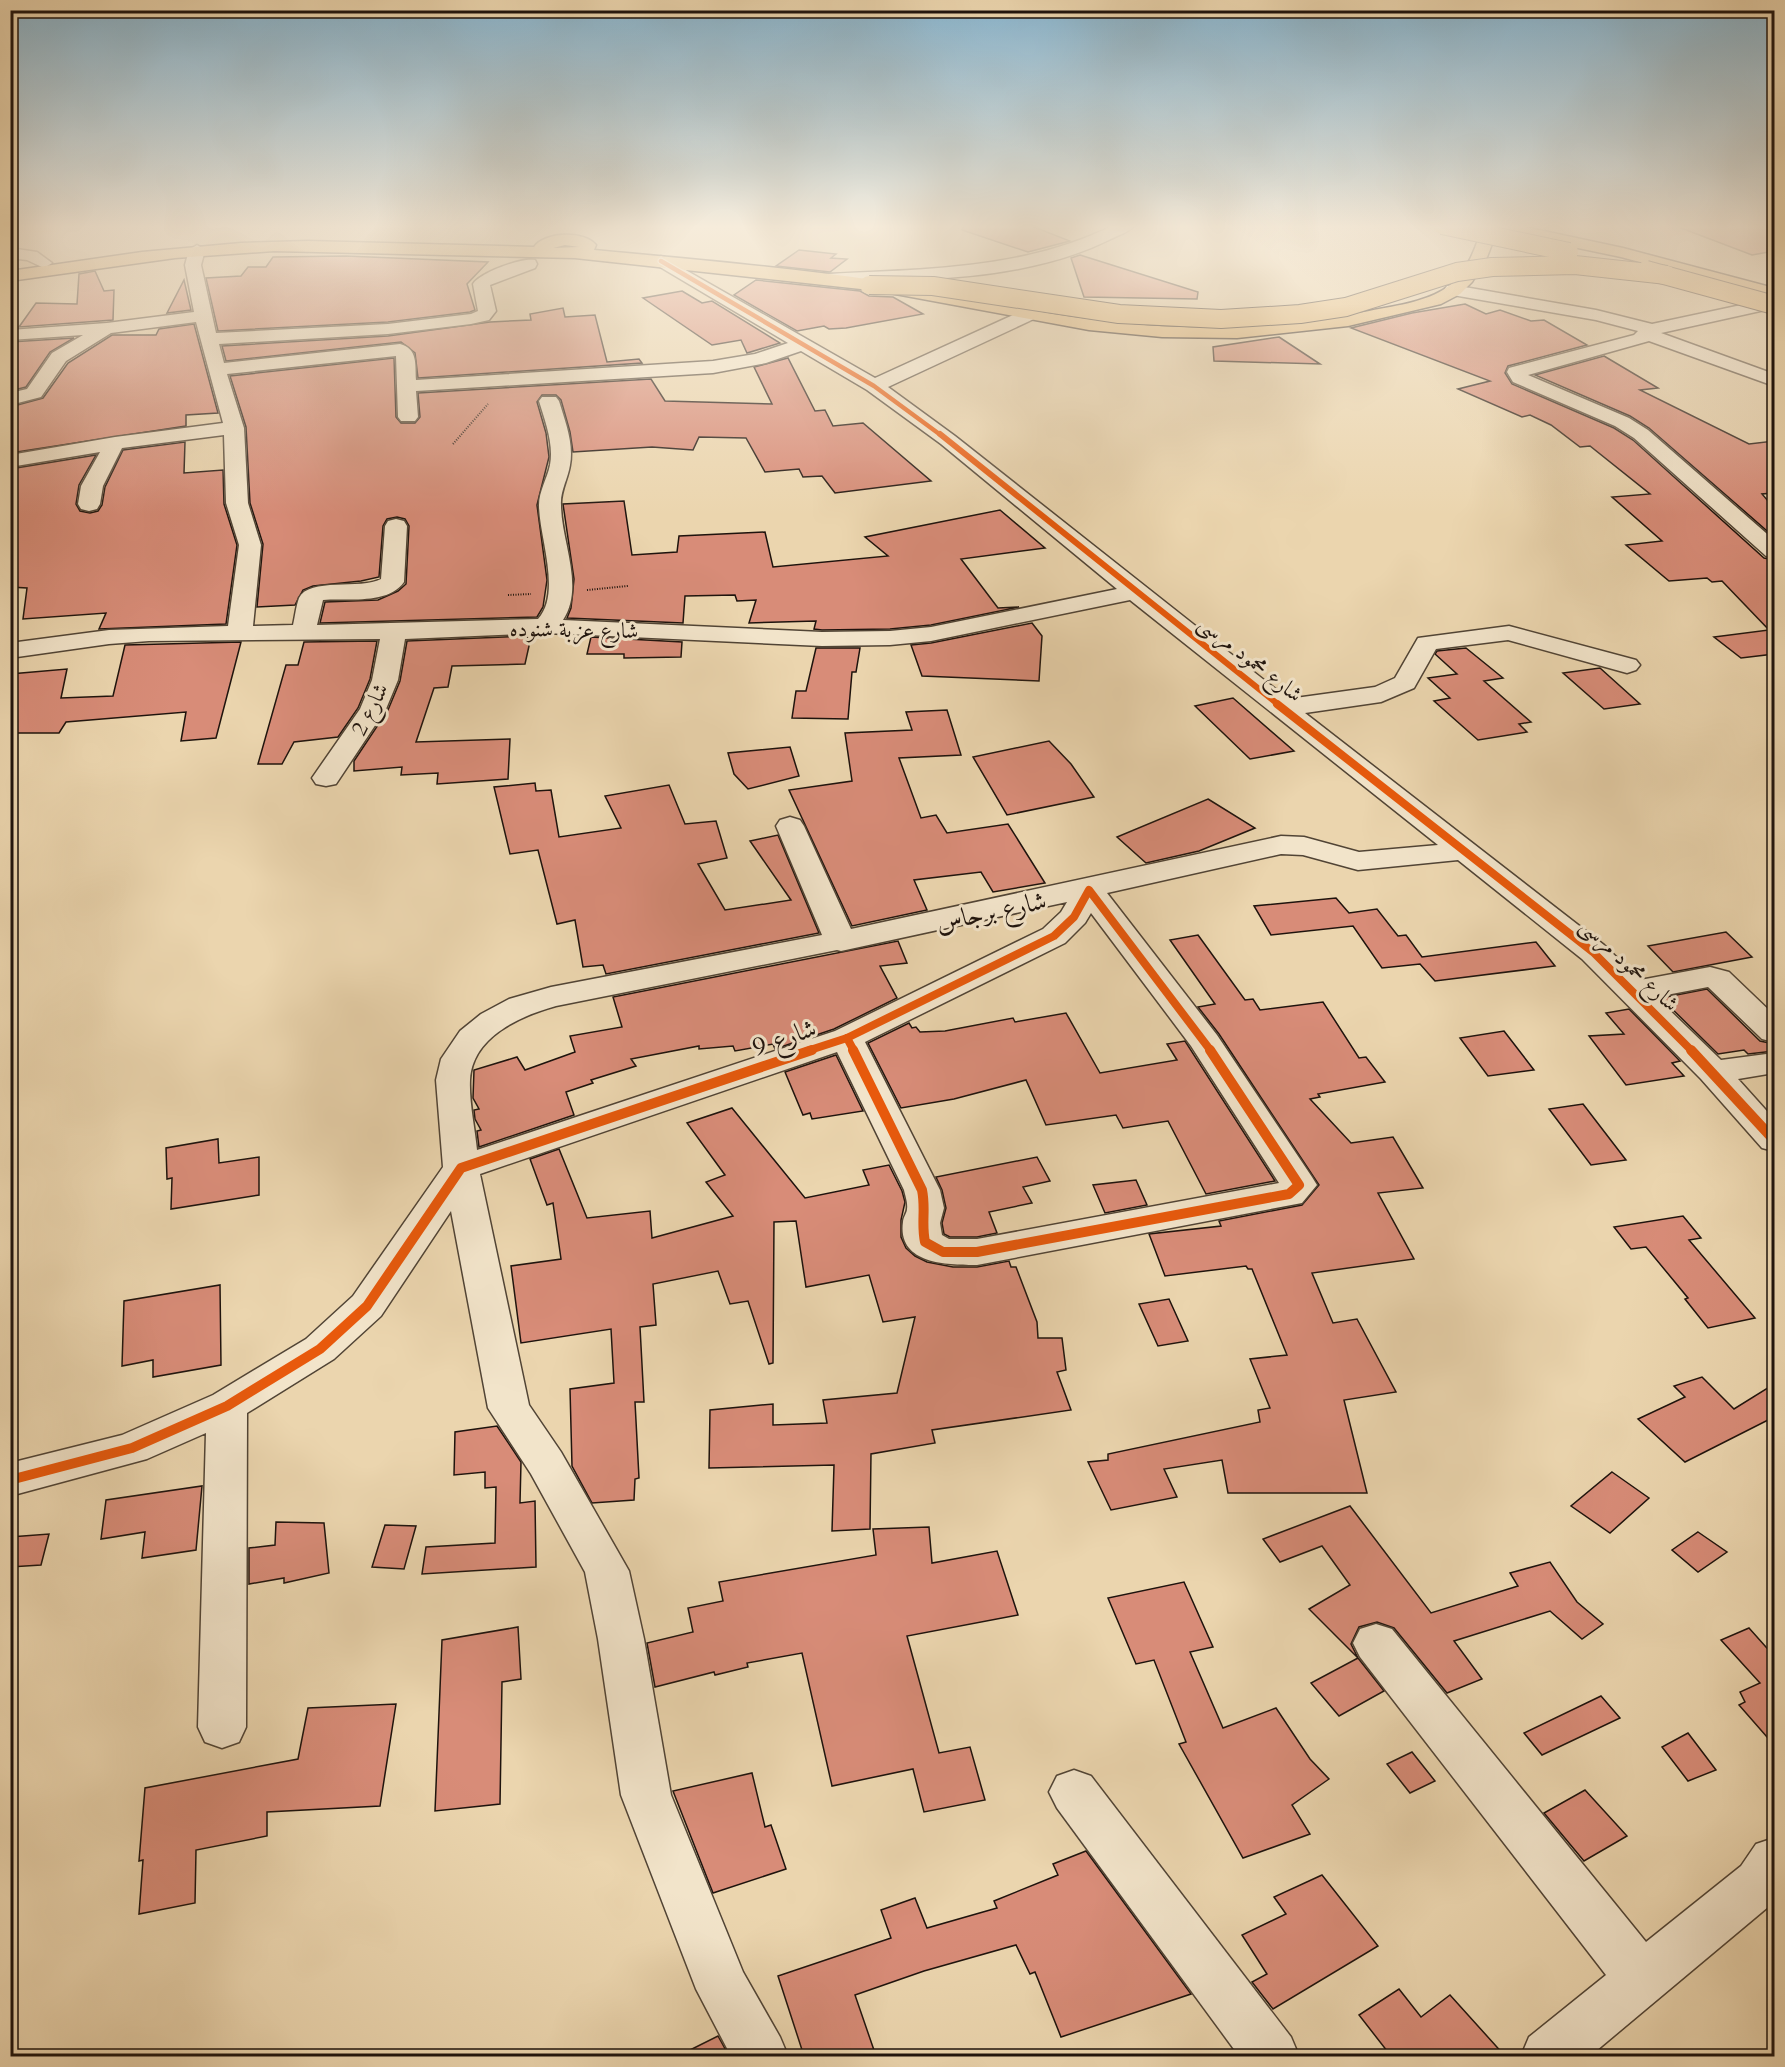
<svg xmlns="http://www.w3.org/2000/svg" width="1785" height="2067" viewBox="0 0 1785 2067" font-family="Cardo,Amiri,serif">
  <style>
    .building { fill: #d88c78; stroke: #1e130d; stroke-width: 1.5 }
    .lines { fill: none; stroke-linecap: round; stroke-linejoin: round }
    .minor-casing { stroke: #514435; stroke-width: 3 }
    .major-casing { stroke: #1e130d; stroke-width: 3 }
    .path { stroke: #1e130d; stroke-width: 2; stroke-dasharray: 1 1.5; stroke-linecap: butt }
    .minor { fill: #f2e4ca; fill-rule: evenodd }
    .major { fill: #e6ba77; fill-rule: evenodd }
    .major-bridge-casing { stroke: #1e130d; stroke-width: 20; stroke-linecap: butt }
    .major-bridge { stroke: #e6ba77; stroke-width: 18 }
    .cycleway-far3-casing { stroke: #f2e4ca; stroke-width: 7 }
    .cycleway-far2-casing { stroke: #f2e4ca; stroke-width: 8 }
    .cycleway-far1-casing { stroke: #f2e4ca; stroke-width: 11 }
    .cycleway-casing { stroke: #f2e4ca; stroke-width: 14 }
    .cycleway-far3 { stroke: #e8590c; stroke-width: 4.5 }
    .cycleway-far2 { stroke: #e8590c; stroke-width: 6 }
    .cycleway-far1 { stroke: #e8590c; stroke-width: 8 }
    .cycleway { stroke: #e8590c; stroke-width: 10 }
    .labels { text-anchor: middle; stroke-width: 6; stroke-linejoin: round; paint-order: stroke }
    .far-street-label { font-size: 22px; fill: #1e130d; stroke: #f2e4ca }
    .street-label { font-size: 26px; fill: #1e130d; stroke: #f2e4ca }
  </style>
  <rect width="100%" height="100%" fill="#ebd5ae"/>
  <filter id="stains"><feTurbulence type="fractalNoise" baseFrequency=".00333" numOctaves="4"/><feColorMatrix values="0 0 0 0 .2 0 0 0 0 .09 0 0 0 0 .02 0 0 0 .5 -.17"/></filter>
  <radialGradient id="worn" r=".72"><stop offset=".6" stop-color="#630" stop-opacity="0"/><stop offset="1" stop-color="#630" stop-opacity=".3"/></radialGradient>
  <g class="building">
    <path d="M963 225H1029L1070 241 1028 252 962 230Z"/>
    <path d="M1682 225H1774V251L1752 255 1681 228Z"/>
    <path d="M799 250 836 254 831 258 847 259 830 272 776 266Z"/>
    <path d="M1080 255 1198 292 1197 299 1084 297 1071 258Z"/>
    <path d="M346 256 488 262 467 284 475 310 470 312 388 322 218 331 206 278 241 276 248 267H266L273 257Z"/>
    <path d="M95 271 104 291 114 290 113 320 19 327 36 303 77 304 79 274Z"/>
    <path d="M184 280 191 310 167 313Z"/>
    <path d="M756 280 860 291 869 296 893 297 923 314 846 328 829 329 824 326 797 331 734 295Z"/>
    <path d="M682 291 702 303 712 301 780 343 747 353 741 340 712 345 643 298Z"/>
    <path d="M1465 304 1486 314 1500 310 1531 321 1544 320 1587 345 1508 366 1505 373 1512 384 1614 428 1633 440 1764 558 1774 560V654L1741 658 1714 637 1769 630 1722 581 1712 582 1707 578 1669 581 1626 545 1662 541 1612 497 1650 494 1590 446 1580 447 1551 425 1530 415 1522 417 1458 389 1490 381 1351 328 1412 313Z"/>
    <path d="M563 308 565 317 595 315 607 362 639 359 642 363 418 378 415 353 401 342 226 361 222 346 388 336 490 322 531 320 530 314Z"/>
    <path d="M194 324 218 413 186 415V426L10 453V421L16 408 10 409V407L43 398 68 363 112 335H156L159 329Z"/>
    <path d="M1279 337 1320 364 1214 361 1213 347Z"/>
    <path d="M74 338 50 352 26 387 10 391V342Z"/>
    <path d="M1604 356 1658 388 1640 390 1749 444 1774 441V493L1762 494 1774 508V537L1649 428 1630 416 1535 375Z"/>
    <path d="M394 358 396 417 401 423H415L420 417 418 393 651 379 665 401 772 404 754 367 788 358 815 411 825 410 833 426 863 423 931 481 835 493 822 476 803 477 799 469 765 472 746 438 699 437 693 450 652 447 573 452 570 432 561 400 556 395H542L537 402 546 433 549 457 537 505 547 580 543 607 537 617 320 623 325 602 378 600 398 591 406 584 409 526 405 519 397 517 387 519 383 526 379 577 361 581 313 586 303 590 295 605 257 607 263 544 250 503 246 427 230 376Z"/>
    <path d="M185 442 184 473 223 470 224 504 237 545 226 624 99 629 106 613 23 619 27 588 10 587V469L96 455 79 485 76 504 80 511 90 513 98 511 102 505 105 487 123 450Z"/>
    <path d="M624 501 632 555 677 552 679 536 765 532 773 567 888 556 865 537 1000 510 1045 548 961 559 998 608 1019 607 931 625 890 629 822 630 814 629 816 621 749 623 756 600 737 601 735 595 685 596 683 623 567 618 571 608 574 579 563 504Z"/>
    <path d="M1032 623 1042 636 1039 681 922 676 911 645 931 643Z"/>
    <path d="M527 636 529 646 525 664 452 666 448 687 434 688 416 742 510 739 508 779 437 784 438 773 401 775 402 767 354 771V761L388 710 400 681 407 641Z"/>
    <path d="M591 637 682 642 681 657 624 658V654H587Z"/>
    <path d="M377 641 370 679 358 708 338 737 294 742 282 764H258L286 665H298L304 642Z"/>
    <path d="M241 642 216 738 181 741 186 712 66 722 59 733H10V674L67 669 61 698 113 696 125 645Z"/>
    <path d="M816 648H860L856 672H852L848 719 792 718 796 691H806Z"/>
    <path d="M1466 648 1503 678 1484 681 1531 722 1519 724 1527 732 1478 740 1434 701 1450 698 1428 678 1457 674 1435 654 1437 651Z"/>
    <path d="M1600 668 1640 704 1604 709 1563 673Z"/>
    <path d="M1233 698 1294 751 1250 759 1195 706Z"/>
    <path d="M947 710 961 755 899 758 921 818 936 815 947 833 1008 824 1045 883 993 892 981 872 914 880 927 910 852 926 789 790 852 781 845 733 912 730 906 712Z"/>
    <path d="M1049 741 1071 764 1094 797 1007 815 973 757Z"/>
    <path d="M790 747 799 776 748 789 734 774 728 753Z"/>
    <path d="M535 783 536 791 551 790 559 837 621 828 605 796 669 785 685 824 716 821 727 858 698 864 725 910 791 900 750 841 778 835 819 933 606 974 603 965 583 967 575 920 557 924 538 850 510 854 494 787Z"/>
    <path d="M1208 799 1255 828 1199 851 1146 863 1117 837Z"/>
    <path d="M1336 898 1349 913 1377 909 1398 936 1406 935 1422 957 1536 942 1555 966 1435 981 1420 964 1382 968 1353 926 1271 935 1254 906Z"/>
    <path d="M1726 932 1752 957 1673 972 1648 946Z"/>
    <path d="M1198 935 1245 1000 1253 999 1260 1010 1323 1002 1359 1058 1366 1057 1385 1082 1318 1094 1320 1097 1310 1099 1351 1143 1393 1137 1423 1188 1378 1193 1414 1259 1312 1273 1333 1323 1357 1319 1396 1392 1344 1400 1367 1493H1228L1222 1460 1164 1469 1177 1497 1111 1510 1088 1462 1108 1460V1454L1260 1422 1258 1410 1270 1408 1250 1359 1287 1355 1252 1269H1248L1246 1266 1165 1276 1149 1234 1221 1226 1219 1221 1302 1205 1319 1185 1219 1034 1198 1007 1215 1004 1170 940Z"/>
    <path d="M898 941 907 963 880 966 897 998 834 1029 775 1049 773 1044 735 1051 733 1046 699 1049V1046L631 1059 636 1066 591 1080 593 1083 566 1092 574 1115 479 1147 477 1131 481 1130 475 1119 474 1110 479 1109 473 1098 474 1070 517 1057 525 1070 575 1052 570 1036 622 1027 613 997Z"/>
    <path d="M1707 989 1760 1041 1774 1044V1051L1748 1054 1744 1050 1718 1054 1661 998Z"/>
    <path d="M1629 1009 1680 1061 1672 1063 1684 1076 1626 1085 1589 1036 1624 1034 1606 1013Z"/>
    <path d="M1066 1013 1100 1073 1177 1060 1167 1044 1185 1041 1275 1181 1206 1194 1168 1121 1123 1128 1116 1115 1046 1125 1026 1080 954 1099 901 1108 868 1043 909 1023 912 1028 916 1027 920 1032 945 1031 1013 1018 1015 1022Z"/>
    <path d="M1504 1031 1534 1070 1488 1076 1460 1038Z"/>
    <path d="M836 1055 863 1111 812 1119 810 1113 803 1115 785 1072Z"/>
    <path d="M1583 1104 1626 1160 1591 1165 1549 1109Z"/>
    <path d="M732 1108 805 1198 869 1185 863 1170 889 1165 902 1191 905 1202 901 1220V1237L906 1248 915 1256 927 1262 953 1267H977L1009 1261 1011 1267H1016L1037 1322 1038 1338H1062L1066 1370 1057 1372 1071 1410 932 1430 935 1443 871 1454 870 1529 832 1531 834 1465 709 1468 710 1410 773 1404V1425L827 1423 823 1400 897 1393 915 1317 883 1322 869 1275 806 1287 796 1221 774 1222 773 1363 769 1364 748 1301 730 1304 718 1271 653 1284 656 1325 640 1327 644 1402H635L639 1478 635 1479 634 1500 592 1503 572 1466 570 1389 614 1383 611 1329 521 1343 511 1266 561 1259 553 1203 547 1205 530 1159 559 1149 587 1218 650 1211 652 1238 733 1216 706 1182 725 1175 687 1123Z"/>
    <path d="M218 1139 219 1163 259 1157V1195L171 1209 172 1178 167 1179 166 1148Z"/>
    <path d="M1037 1157 1050 1181 1023 1187 1032 1203 989 1212 997 1233 977 1237H950L944 1234 942 1223 946 1208 942 1190 936 1177Z"/>
    <path d="M1136 1180 1147 1205 1105 1213 1093 1185Z"/>
    <path d="M1683 1216 1701 1238 1689 1240 1755 1318 1708 1328 1685 1299 1688 1298 1646 1247 1631 1249 1614 1227Z"/>
    <path d="M220 1285 221 1365 153 1377V1360L122 1366 124 1301Z"/>
    <path d="M1169 1299 1188 1341 1158 1346 1139 1304Z"/>
    <path d="M1702 1377 1734 1409 1774 1384V1417L1685 1462 1638 1419 1685 1397 1674 1386Z"/>
    <path d="M497 1426 521 1462 520 1503 535 1501 536 1567 422 1574 426 1547 495 1543 496 1487 485 1488V1472L454 1475 455 1432Z"/>
    <path d="M1612 1472 1649 1498 1610 1533 1571 1506Z"/>
    <path d="M202 1486 196 1550 142 1558 145 1532 101 1539 106 1500Z"/>
    <path d="M1350 1506 1431 1613 1518 1586 1510 1573 1550 1562 1577 1602 1603 1624 1582 1639 1550 1611 1454 1641 1482 1679 1447 1693 1394 1628 1377 1622 1359 1627 1351 1644 1358 1658 1384 1691 1339 1716 1311 1683 1358 1658 1309 1609 1350 1585 1322 1546 1280 1562 1263 1539Z"/>
    <path d="M276 1522 324 1523 329 1573 284 1583V1578L249 1584V1548L275 1545Z"/>
    <path d="M385 1525 416 1526 404 1569 372 1567Z"/>
    <path d="M929 1527 932 1563 997 1551 1018 1615 907 1636 939 1753 970 1747 985 1800 924 1812 913 1769 832 1786 802 1653 747 1663 748 1667 715 1675 714 1672 655 1687 647 1643 693 1632 688 1608 723 1601 719 1582 876 1555 873 1529Z"/>
    <path d="M1698 1532 1727 1552 1698 1572 1672 1550Z"/>
    <path d="M49 1534 41 1565 10 1567V1537Z"/>
    <path d="M1184 1582 1213 1647 1190 1652 1223 1728 1276 1708 1310 1759 1329 1779 1292 1805 1310 1834 1243 1858 1179 1744 1186 1742 1154 1660 1136 1664 1108 1598Z"/>
    <path d="M518 1627 521 1679 502 1682 500 1804 435 1811 442 1640Z"/>
    <path d="M1749 1628 1774 1656V1745L1739 1705 1745 1702 1740 1692 1760 1683 1721 1640Z"/>
    <path d="M1601 1696 1620 1718 1542 1755 1524 1733Z"/>
    <path d="M396 1704 380 1806 267 1812V1836L196 1850 195 1903 139 1914 143 1860 139 1861 145 1788 298 1759 308 1708Z"/>
    <path d="M1688 1733 1716 1770 1688 1781 1662 1747Z"/>
    <path d="M1412 1752 1435 1781 1410 1793 1387 1764Z"/>
    <path d="M752 1773 765 1827 771 1825 786 1869 713 1893 673 1791Z"/>
    <path d="M1585 1790 1627 1836 1584 1861 1544 1813Z"/>
    <path d="M1086 1851 1191 1994 1061 2037 1035 1972 1030 1974 1016 1945 924 1971 855 1995 876 2056H804L778 1976 891 1938 881 1910 915 1898 927 1928 997 1908 994 1901 1058 1875 1053 1864Z"/>
    <path d="M1322 1875 1378 1946 1273 2009 1252 1982 1267 1974 1242 1935 1286 1914 1274 1897Z"/>
    <path d="M1399 1989 1421 2017 1450 1995 1505 2056H1391L1359 2015Z"/>
    <path d="M718 2036 729 2056H678Z"/>
  </g>
  <g class="lines">
    <g class="minor-casing">
      <g id="minor">
        <path d="M1114 225H1135C1129 232 1119 235 1111 239 1025 282 920 279 826 284L818 279 826 274C924 269 1024 270 1114 225Z"/>
        <path d="M197 245 205 250 201 265 216 333 388 324 471 314 478 311 473 284C480 273 522 257 535 260L537 264 535 268 490 285 496 311 489 320 471 324 388 334 219 344 224 363 400 344C418 349 415 364 416 380L713 361 755 354 788 343 655 264 653 261 661 256 875 378 1024 310H1036L1039 314 1036 318 888 387 955 436 1288 699 1375 687 1395 678 1418 638 1509 626 1636 660 1640 665 1636 670 1627 673 1508 640 1436 649 1414 688 1381 702 1305 713 1604 945 1640 980 1710 967 1729 972 1774 1015V1042L1762 1039 1708 987 1656 997 1721 1060 1774 1053V1073L1738 1079 1774 1119V1151L1762 1148 1701 1079 1582 959 1458 860 1358 870 1303 855 1281 854 1107 893 1217 1035 1312 1177 1317 1185 1302 1203 977 1265C949 1265 897 1265 903 1222 903 1217 907 1213 907 1209 908 1203 905 1195 904 1190L837 1052 480 1174 529 1405 561 1452 629 1571 644 1639 671 1795 743 1972 780 2037 788 2056H731L696 1989 621 1795 598 1639 585 1572 531 1474 488 1408 451 1211 381 1316 334 1359 247 1413 246 1727 239 1742 222 1748 205 1742 198 1727 206 1433 147 1459 10 1496V1463L122 1435 213 1395 306 1339 353 1296 443 1167 436 1080 441 1059 460 1031 481 1014 509 999 551 987 822 935 776 826 780 820 790 817 800 820 804 826 851 929 1281 836 1304 837 1359 852 1438 845 1130 600 931 641 890 645 822 646 545 633 405 639 398 680 386 709 336 784 326 786 316 784 312 778 360 709 372 680 380 639 149 641 109 644 10 658V643L109 630 228 626 239 545 226 503 224 435 122 448 103 486 100 504 97 509 89 511 81 509 78 504 81 486 100 452 10 467V455L115 437 223 423 196 322 111 333 66 361 41 397 10 405V393L27 389 52 353 83 335 10 340V330L107 323 194 312 185 265 189 250ZM801 351 867 390 941 444 1117 589 931 627 890 631 822 632 563 620C585 587 561 541 561 505 560 491 568 479 570 465 574 443 565 421 559 401L556 397H542L539 401C545 421 554 444 550 465 547 479 539 491 539 505 539 537 562 593 538 619L317 625 323 600C347 598 388 605 404 582L407 526 404 521 396 519 388 521 385 526 381 579C361 590 309 577 299 598 296 606 295 617 293 625L253 626 261 545 248 503 244 428 227 374 396 356 398 417 401 421H415L418 417 416 391 713 373 766 363ZM1067 902 1061 912 1043 929 835 1031 477 1150C475 1128 469 1103 470 1080 472 1037 520 1016 556 1006L837 950 841 951ZM1091 913 1191 1046 1279 1183 977 1239H949L942 1235 940 1223 944 1208 940 1190 865 1042 1065 943 1085 923Z"/>
        <path d="M10 248 37 252 52 263 44 268 27 260 10 258Z"/>
        <path d="M1453 285 1596 310 1652 324 1774 298V308L1661 333 1774 374V386L1649 341 1528 375 1629 418 1648 430 1774 540V558L1766 556 1634 438 1615 426 1513 382 1507 372 1509 368 1634 335 1638 331 1596 320 1447 294 1444 290 1447 286Z"/>
        <path d="M1376 1624 1392 1629 1646 1942 1741 1866 1756 1844 1774 1838V1902L1590 2056H1521L1529 2037 1606 1975 1360 1657 1353 1643 1360 1629Z"/>
        <path d="M1074 1770 1091 1776 1291 2037 1299 2056H1239L1057 1808 1049 1792 1057 1776Z"/>
      </g>
    </g>
    <g class="major-casing">
      <path id="major" d="M1483 225H1516L1623 248 1774 288V298L1621 257 1497 231 1487 257 1472 282 1460 294 1441 304 1348 326 1237 338 1162 337 1089 330 879 291 575 258 274 251 175 258 10 281V271L142 252 241 243 308 241 534 247C544 232 584 230 596 245L594 250C689 259 785 267 880 281 949 291 1018 310 1088 319 1179 332 1274 330 1364 312 1392 306 1426 303 1449 286 1468 271 1476 247 1483 225ZM565 245 579 247 553 248Z"/>
    </g>
    <g class="path">
      <path d="M453 444 488 404"/>
      <path d="M587 590 628 586"/>
      <path d="M508 595 531 594"/>
    </g>
    <use href="#minor" class="minor"/>
    <use href="#major" class="major"/>
    <g class="major-bridge-casing">
      <g id="major-bridge">
        <path d="M1442 225 1569 252"/>
        <path d="M1646 270 1774 305"/>
        <path d="M869 285 933 286 1119 314 1221 319 1300 314 1346 307 1457 272 1492 267 1575 265 1667 275"/>
      </g>
    </g>
    <use href="#major-bridge" class="major-bridge"/>
    <g class="cycleway-far3-casing">
      <path id="cycleway-far3" d="M661 261 874 386 942 436"/>
    </g>
    <g class="cycleway-far2-casing">
      <path id="cycleway-far2" d="M940 434 1279 705"/>
    </g>
    <g class="cycleway-far1-casing">
      <g id="cycleway-far1">
        <path d="M1277 704 1593 952 1692 1051"/>
        <path d="M847 1038 854 1051"/>
        <path d="M847 1038 1054 936 1074 917 1089 890 1211 1051"/>
        <path d="M807 1051 847 1038"/>
      </g>
    </g>
    <g class="cycleway-casing">
      <g id="cycleway">
        <path d="M853 1050 922 1190C926 1209 921 1223 925 1242L943 1252H977L1289 1194 1299 1185 1210 1050"/>
        <path d="M1691 1050 1774 1140"/>
        <path d="M10 1480 132 1448 227 1406 320 1349 367 1306 461 1168 812 1050"/>
      </g>
    </g>
    <use href="#cycleway-far3" class="cycleway-far3"/>
    <use href="#cycleway-far2" class="cycleway-far2"/>
    <use href="#cycleway-far1" class="cycleway-far1"/>
    <use href="#cycleway" class="cycleway"/>
  </g>
  <linearGradient id="sky" x2="0" y2="1"><stop stop-color="#88b6d1"/><stop offset="0.44" stop-color="#f6ecdb"/><stop offset="1" stop-color="#f6ecdb" stop-opacity="0"/></linearGradient>
  <rect width="1785" height="515" fill="url(#sky)"/>
  <g class="labels">
    <g class="far-street-label">
      <text transform="translate(574 629) rotate(1)" y="8">شارع عزبة شنوده</text>
      <text transform="translate(1251 658) rotate(38)" y="8">شارع محمود مرسى</text>
      <text transform="translate(369 709) rotate(-63)" y="8">شارع 2</text>
      <text transform="translate(1630 964) rotate(43)" y="8">شارع محمود مرسى</text>
    </g>
    <g class="street-label">
      <text transform="translate(991 911) rotate(-12)" y="9">شارع برجاس</text>
      <text transform="translate(784 1037) rotate(-19)" y="9">شارع 9</text>
    </g>
  </g>
  <rect width="1785" height="2067" fill="none" stroke="#ebd5ae" stroke-width="36"/>
  <rect x="12" y="12" width="1761" height="2043" fill="none" stroke="#1e130d" stroke-width="3"/>
  <rect x="18" y="18" width="1749" height="2031" fill="none" stroke="#1e130d" stroke-width="1.5"/>
  <rect width="100%" height="100%" filter="url(#stains)"/>
  <rect width="100%" height="100%" fill="url(#worn)"/>
</svg>
